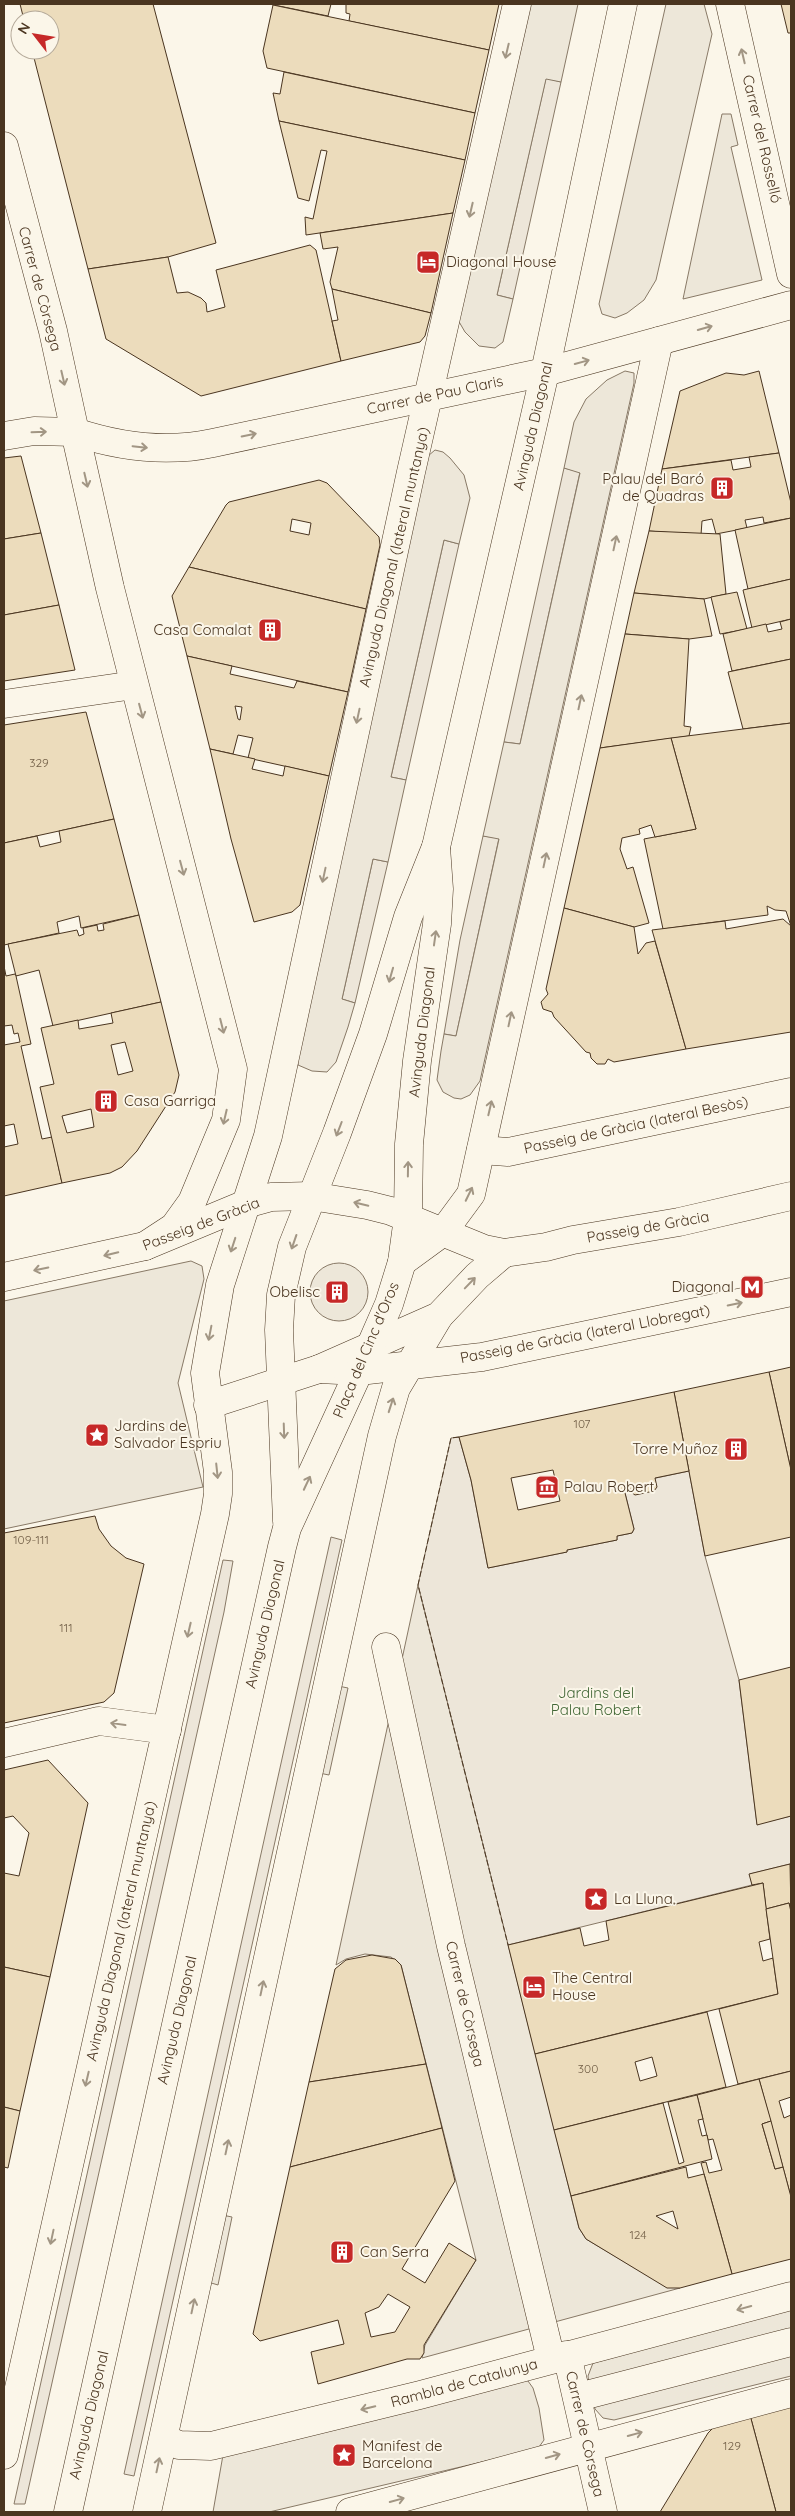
<svg xmlns="http://www.w3.org/2000/svg" width="795" height="2516" viewBox="0 0 795 2516" font-family="Quicksand,sans-serif">
  <style>
    .green { fill: #ede6d9; stroke: #887966 }
    .parking { fill: #ede7d9; stroke: #887966 }
    .building { fill: #ecdcbc; stroke: #4a3520; fill-rule: evenodd }
    .lines { fill: none; stroke-linecap: round; stroke-linejoin: round }
    .minor-casing { stroke: #4a3520; stroke-width: 29 }
    .major-casing { stroke: #4a3520; stroke-width: 29 }
    .minor { stroke: #fbf6e9; stroke-width: 28 }
    .major { stroke: #fbf6e9; stroke-width: 28 }
    .fence { stroke: #4a3520; stroke-width: 1; stroke-dasharray: 6 2.5; stroke-linecap: butt }
    .oneway { stroke: #a29684 }
    .labels { text-anchor: middle; stroke-width: 4; stroke-linejoin: round; paint-order: stroke }
    .number-label { font-size: 12px; fill: #725f47 }
    .street-label { font-size: 15px; fill: #4a3520; stroke: #fbf6e9 }
    .poi-label { font-size: 15px; fill: #4a3520; stroke: #fbf6e9; text-anchor: start }
    .park-label { font-size: 15px; fill: #436837; stroke: #fbf6e9 }
  </style>
  <rect width="100%" height="100%" fill="#fbf6e9"/>
  <g class="green">
    <path d="M546 78 561 82 513 299 497 295Z"/>
    <path d="M564 468 580 472 520 744 504 742Z"/>
    <path d="M444 540 459 544 406 780 391 777Z"/>
    <path d="M483 836 499 838 456 1036 444 1034 460 940Z"/>
    <path d="M373 859 388 862 355 1003 342 999Z"/>
    <path d="M459 1437 471 1480 488 1568 567 1552V1550L617 1540V1536L632 1533 634 1529 623 1485 689 1471 705 1556 739 1680 757 1824 791 1816V1867L790 1864 750 1874 752 1885 508 1945 418 1585 451 1438Z"/>
    <path d="M331 1537 342 1540 134 2476 124 2474Z"/>
    <path d="M223 1560 233 1561 224 1612 25 2504H14Z"/>
  </g>
  <g class="parking">
    <path d="M528 4H578L561 82 546 79 497 295 513 299 503 342 495 348 479 346 465 332 458 320Z"/>
    <path d="M666 4H704L712 34 656 280 644 300 627 313 615 318 602 314 599 304Z"/>
    <path d="M722 114H731L738 145 731 147 762 280 683 299Z"/>
    <path d="M625 371 634 373V383L480 1081 470 1095 461 1099 454 1098 443 1092 437 1080 441 1051 444 1034 456 1036 499 839 483 836 504 742 520 744 580 473 564 468 574 422 586 399 607 380Z"/>
    <path d="M435 450 443 452 450 458 464 475 470 498 459 544 444 540 391 777 406 780 388 862 373 859 342 999 355 1003 348 1027 336 1062 327 1072 312 1071 298 1065 296 1052 428 456Z"/>
    <path d="M191 1261 202 1266 204 1279 178 1383 203 1487 4 1529V1301Z"/>
    <circle cx="339" cy="1292" r="29"/>
    <path d="M418 1585 579 2228 586 2239 667 2287 680 2288 422 2358 425 2345 476 2260 401 1965 391 1957 365 1954 346 1959 336 1965Z"/>
    <path d="M338 1686 348 1688 329 1775 319 1773Z"/>
    <path d="M222 2215 232 2217 218 2285 208 2282Z"/>
    <path d="M791 2308V2376L614 2420 603 2418 595 2409 590 2394 588 2376 593 2363Z"/>
    <path d="M521 2377 528 2381 533 2388 539 2408 544 2440 539 2447 520 2453 269 2512H213L223 2455Z"/>
  </g>
  <g class="building">
    <path d="M20 4H153L216 243 168 257 88 269 32 50H50V20H24Z"/>
    <path d="M269 4H331L328 16Z"/>
    <path d="M346 4H499L489 50 349 21 350 14 346 13Z"/>
    <path d="M781 4H791V33H788Z"/>
    <path d="M273 5 489 50 475 113 267 68 263 51Z"/>
    <path d="M284 72 475 113 465 160 279 121 273 93 280 94Z"/>
    <path d="M279 121 465 160 453 213 306 235 305 217 313 219 327 151 321 150 309 201 298 198Z"/>
    <path d="M453 213 431 313 332 289 330 282 338 247 323 249 320 233Z"/>
    <path d="M310 245 316 250 341 361 201 396 106 339 88 269 168 257 177 293 188 292 201 298 206 303 207 312 225 307 216 270Z"/>
    <path d="M332 289 431 313 425 336 420 342 341 361 332 321 338 320Z"/>
    <path d="M759 371 779 453 662 469 680 391 726 373 744 375Z"/>
    <path d="M779 453 791 503V518L764 523 763 517 745 520 747 528 716 534 712 519 702 521 701 535 649 531 662 469 731 460 733 470 751 467 749 457Z"/>
    <path d="M21 456 41 533 4 539V458Z"/>
    <path d="M319 480 327 483 379 537 380 545 366 609 189 567 226 505 229 502ZM292 519 311 523 309 535 290 531Z"/>
    <path d="M791 518V579L748 589 735 530Z"/>
    <path d="M649 531 720 534 726 594 704 599 634 593Z"/>
    <path d="M41 533 59 605 4 615V539Z"/>
    <path d="M189 567 366 609 348 692 187 656 172 596Z"/>
    <path d="M791 579V619L752 628 743 590Z"/>
    <path d="M737 592 747 629 720 634 711 597Z"/>
    <path d="M634 593 704 599 712 636 689 639 625 634Z"/>
    <path d="M59 605 75 670 4 681V615Z"/>
    <path d="M791 619V659L732 671 723 634 766 624 768 632 782 629 780 622Z"/>
    <path d="M625 634 689 639 684 726 691 727 689 736 600 748Z"/>
    <path d="M187 656 232 666 230 674 294 688 297 681 348 692 329 776 248 758 253 738 238 735 233 754 210 749ZM235 706 242 707 240 720 238 719Z"/>
    <path d="M791 659V723L743 729 728 672Z"/>
    <path d="M86 712 114 819 4 843V725Z"/>
    <path d="M791 723V926L786 911 775 910 767 906 768 915 663 929 644 839 696 829 671 738Z"/>
    <path d="M671 738 696 829 655 837 651 825 639 829 640 834 622 838 620 849 627 869 633 867 649 923 634 927 564 908 600 748Z"/>
    <path d="M210 749 255 759 252 769 283 776 285 766 329 776 301 900 300 905 292 912 254 922 231 839Z"/>
    <path d="M114 819 139 915 81 928 79 916 57 922 59 933 4 945V843L37 836 40 847 61 842 59 831Z"/>
    <path d="M564 908 634 927 638 954 646 943 655 941 686 1049 614 1062 608 1059 605 1064H597L591 1058 590 1053 586 1052 554 1017 552 1012 543 1009 541 1002 548 994 546 989Z"/>
    <path d="M139 915 161 1002 53 1026 39 970 16 976 8 944 77 930 79 936 84 934 83 928 97 925 98 931 104 930 103 924Z"/>
    <path d="M783 919 791 926V1032L686 1049 652 930 725 921 726 929Z"/>
    <path d="M4 966 6 976 15 974 16 976 31 1044 21 1046 42 1139 52 1137 62 1183 4 1196V1147L18 1144 14 1124 4 1126V1045L20 1042 18 1033 14 1034 12 1025 4 1026Z"/>
    <path d="M161 1002 179 1075 175 1092 137 1151 122 1167 110 1173 62 1183 40 1087 54 1084 41 1028 78 1020 79 1029 113 1023 111 1013ZM125 1042 133 1071 118 1075 111 1045ZM91 1109 94 1127 67 1133 62 1116Z"/>
    <path d="M338 1284 343 1288V1296L336 1301 332 1296V1288Z"/>
    <path d="M791 1367V1470L769 1372Z"/>
    <path d="M769 1372 791 1470V1537L705 1556 674 1392Z"/>
    <path d="M674 1392 689 1471 655 1478 657 1487 654 1491 635 1495 631 1492 628 1484 623 1485 634 1529 632 1533 617 1536V1540L567 1550V1552L488 1568 471 1480 459 1437ZM553 1470 560 1501 518 1510 511 1478Z"/>
    <path d="M95 1516 99 1529 111 1546 126 1558 144 1564 114 1693 104 1702 4 1723V1533Z"/>
    <path d="M791 1667V1816L757 1825 739 1680Z"/>
    <path d="M48 1760 88 1803 50 1977 4 1967V1873L19 1876 29 1833 13 1816 4 1818V1770Z"/>
    <path d="M790 1864 791 1912 789 1903 766 1909 763 1883 752 1885 749 1874Z"/>
    <path d="M763 1883 770 1939 759 1942 763 1961 773 1958 778 1994 535 2054 508 1945 580 1928 584 1946 609 1940 606 1921Z"/>
    <path d="M789 1903 791 1912V2071L738 2084 719 2009 778 1994 766 1909Z"/>
    <path d="M372 1955 395 1959 401 1965 426 2064 309 2082 335 1969 346 1960Z"/>
    <path d="M4 1967 50 1977 20 2111 4 2107Z"/>
    <path d="M707 2012 726 2087 554 2130 535 2054ZM652 2057 657 2076 640 2081 635 2062Z"/>
    <path d="M426 2064 442 2128 290 2167 309 2082Z"/>
    <path d="M791 2071V2097L779 2101 784 2118 791 2115V2197L759 2079Z"/>
    <path d="M759 2079 771 2121 762 2124 775 2169 783 2167 791 2197V2259L732 2274 701 2163 706 2162 709 2173 722 2170 713 2139 708 2140 697 2095Z"/>
    <path d="M697 2095 703 2119 698 2120 702 2136 707 2135 712 2159 571 2196 554 2130 663 2103 679 2164 684 2162 668 2102Z"/>
    <path d="M4 2107 20 2111 8 2168 4 2167Z"/>
    <path d="M771 2121 783 2167 775 2169 762 2124Z"/>
    <path d="M442 2128 455 2181 402 2269 425 2283 449 2243 476 2260 424 2345V2353L420 2359H407L318 2384 311 2352 344 2344 338 2320 260 2341 253 2334 290 2167ZM388 2294 410 2307 395 2332 371 2337 365 2313 379 2307Z"/>
    <path d="M686 2167 688 2178 704 2174 732 2274 680 2288H667L586 2239 579 2228 571 2196ZM673 2211 678 2229 656 2216Z"/>
    <path d="M791 2404V2512H776L750 2415Z"/>
    <path d="M750 2415 776 2512H660L708 2433 715 2426Z"/>
  </g>
  <g class="lines">
    <g class="minor-casing">
      <g id="minor">
        <path d="M4 436 34 431 75 432 110 588 233 1069 226 1120 192 1202 174 1227 145 1246"/>
        <path d="M4 704 134 685"/>
        <path d="M481 1150 508 1152 791 1092"/>
        <path d="M4 1277 145 1246 246 1204 271 1197 311 1196 367 1205 391 1211 484 1249 504 1253 546 1247 573 1240 679 1222 791 1196"/>
        <path d="M319 1369 359 1371 482 1357 791 1292"/>
        <path d="M208 1405 319 1369 439 1316 477 1276 504 1253"/>
        <path d="M386 1647 451 1946 551 2359"/>
        <path d="M4 1743 99 1721 167 1730"/>
        <path d="M567 2355 603 2512"/>
        <path d="M590 2394 791 2342"/>
        <path d="M164 2439 179 2445 211 2446 420 2395 791 2296"/>
        <path d="M4 2455 215 1514 218 1494V1472L205 1373 220 1285 268 1136 411 472 517 4"/>
        <path d="M147 2512 382 1436 396 1388 439 1316"/>
        <path d="M350 2512 791 2393"/>
      </g>
    </g>
    <g class="major-casing">
      <g id="major">
        <path d="M730 4 791 274"/>
        <path d="M4 146 53 331 75 432C120 447 166 453 213 443L545 372 791 305"/>
        <path d="M402 1262 443 1232 471 1194 659 341"/>
        <path d="M287 1521 279 1330 281 1295 292 1247 337 1133 373 1034 408 917 436 847 545 372 623 4"/>
        <path d="M68 2512 282 1547 287 1528 371 1345 389 1304 402 1262 408 1218 409 1144 417 1061 437 924 439 889 436 847"/>
      </g>
    </g>
    <use href="#minor" class="minor"/>
    <use href="#major" class="major"/>
    <path class="fence" d="M459 1437 451 1438 418 1585 508 1945"/>
  </g>
  <defs><path id="oneway-shaft" d="M-6 0H5M1.5-3L5.5 0L1.5 3" fill="none" stroke-width="1.6" stroke-linecap="round" stroke-linejoin="round" transform="scale(1.25)"/></defs>
  <g class="oneway">
    <use href="#oneway-shaft" transform="translate(507 51) rotate(103)"/>
    <use href="#oneway-shaft" transform="translate(743 56) rotate(-103)"/>
    <use href="#oneway-shaft" transform="translate(471 210) rotate(103)"/>
    <use href="#oneway-shaft" transform="translate(705 328) rotate(-16)"/>
    <use href="#oneway-shaft" transform="translate(582 362) rotate(-15)"/>
    <use href="#oneway-shaft" transform="translate(63 378) rotate(77)"/>
    <use href="#oneway-shaft" transform="translate(39 432) rotate(-2)"/>
    <use href="#oneway-shaft" transform="translate(249 435) rotate(-12)"/>
    <use href="#oneway-shaft" transform="translate(140 447) rotate(6)"/>
    <use href="#oneway-shaft" transform="translate(86 480) rotate(77)"/>
    <use href="#oneway-shaft" transform="translate(615 543) rotate(-78)"/>
    <use href="#oneway-shaft" transform="translate(580 702) rotate(-78)"/>
    <use href="#oneway-shaft" transform="translate(141 711) rotate(75)"/>
    <use href="#oneway-shaft" transform="translate(358 716) rotate(102)"/>
    <use href="#oneway-shaft" transform="translate(545 860) rotate(-78)"/>
    <use href="#oneway-shaft" transform="translate(182 868) rotate(75)"/>
    <use href="#oneway-shaft" transform="translate(324 875) rotate(102)"/>
    <use href="#oneway-shaft" transform="translate(435 938) rotate(-82)"/>
    <use href="#oneway-shaft" transform="translate(391 975) rotate(106)"/>
    <use href="#oneway-shaft" transform="translate(510 1019) rotate(-78)"/>
    <use href="#oneway-shaft" transform="translate(222 1026) rotate(76)"/>
    <use href="#oneway-shaft" transform="translate(490 1108) rotate(-77)"/>
    <use href="#oneway-shaft" transform="translate(225 1117) rotate(103)"/>
    <use href="#oneway-shaft" transform="translate(339 1129) rotate(111)"/>
    <use href="#oneway-shaft" transform="translate(408 1169) rotate(-89)"/>
    <use href="#oneway-shaft" transform="translate(469 1194) rotate(-64)"/>
    <use href="#oneway-shaft" transform="translate(361 1204) rotate(-167)"/>
    <use href="#oneway-shaft" transform="translate(294 1242) rotate(109)"/>
    <use href="#oneway-shaft" transform="translate(233 1245) rotate(108)"/>
    <use href="#oneway-shaft" transform="translate(111 1254) rotate(166)"/>
    <use href="#oneway-shaft" transform="translate(41 1269) rotate(168)"/>
    <use href="#oneway-shaft" transform="translate(470 1283) rotate(-46)"/>
    <use href="#oneway-shaft" transform="translate(735 1304) rotate(-12)"/>
    <use href="#oneway-shaft" transform="translate(210 1333) rotate(101)"/>
    <use href="#oneway-shaft" transform="translate(391 1405) rotate(-72)"/>
    <use href="#oneway-shaft" transform="translate(284 1431) rotate(88)"/>
    <use href="#oneway-shaft" transform="translate(217 1471) rotate(84)"/>
    <use href="#oneway-shaft" transform="translate(307 1483) rotate(-65)"/>
    <use href="#oneway-shaft" transform="translate(189 1630) rotate(103)"/>
    <use href="#oneway-shaft" transform="translate(118 1724) rotate(-172)"/>
    <use href="#oneway-shaft" transform="translate(262 1988) rotate(-78)"/>
    <use href="#oneway-shaft" transform="translate(87 2079) rotate(103)"/>
    <use href="#oneway-shaft" transform="translate(227 2147) rotate(-78)"/>
    <use href="#oneway-shaft" transform="translate(52 2237) rotate(102)"/>
    <use href="#oneway-shaft" transform="translate(193 2306) rotate(-78)"/>
    <use href="#oneway-shaft" transform="translate(744 2308) rotate(165)"/>
    <use href="#oneway-shaft" transform="translate(368 2408) rotate(166)"/>
    <use href="#oneway-shaft" transform="translate(635 2434) rotate(-15)"/>
    <use href="#oneway-shaft" transform="translate(553 2456) rotate(-16)"/>
    <use href="#oneway-shaft" transform="translate(158 2465) rotate(-78)"/>
    <use href="#oneway-shaft" transform="translate(397 2500) rotate(-15)"/>
  </g>
  <defs>
    <g id="hotel-square" transform="scale(1.25)"><rect x="-9" y="-9" width="18" height="18" rx="4" fill="#c62828" stroke="#fbf6e9"/><path d="M-6-4.5h1.5V1H6V5H4.5V3h-9V5H-6ZM-4 0a1.8 1.8 0 1 1 3.6 0ZM.5 0V-2.5h3Q6-2.5 6 0Z" fill="#fff"/></g>
    <g id="building-square" transform="scale(1.25)"><rect x="-9" y="-9" width="18" height="18" rx="4" fill="#c62828" stroke="#fbf6e9"/><path d="M-4-6H4V6H1V3H-1V6H-4ZM-2.5-4.3h1.7v1.8h-1.7ZM.8-4.3h1.7v1.8H.8ZM-2.5-1h1.7V.8h-1.7ZM.8-1h1.7V.8H.8Z" fill="#fff"/></g>
    <g id="metro-square" transform="scale(1.25)"><rect x="-9" y="-9" width="18" height="18" rx="4" fill="#c62828" stroke="#fbf6e9"/><path d="M-5.5 5V-5H-3L0 0L3-5H5.5V5H3V-.5L0 4L-3-.5V5Z" fill="#fff"/></g>
    <g id="sight-square" transform="scale(1.25)"><rect x="-9" y="-9" width="18" height="18" rx="4" fill="#c62828" stroke="#fbf6e9"/><path d="M0-6L1.8-2.2L6-1.7L2.9 1.2L3.7 5.4L0 3.3L-3.7 5.4L-2.9 1.2L-6-1.7L-1.8-2.2Z" fill="#fff"/></g>
    <g id="museum-square" transform="scale(1.25)"><rect x="-9" y="-9" width="18" height="18" rx="4" fill="#c62828" stroke="#fbf6e9"/><path d="M0-6L6-3V-2H-6V-3ZM-5-1h2V3h-2ZM-1-1h2V3h-2ZM3-1h2V3H3ZM-6 4H6V6H-6Z" fill="#fff"/></g>
  </defs>
  <g fill-rule="evenodd">
    <use href="#hotel-square" x="428" y="262"/>
    <use href="#building-square" x="722" y="488"/>
    <use href="#building-square" x="270" y="630"/>
    <use href="#building-square" x="106" y="1101"/>
    <use href="#metro-square" x="752" y="1287"/>
    <use href="#building-square" x="337" y="1292"/>
    <use href="#sight-square" x="97" y="1435"/>
    <use href="#building-square" x="736" y="1449"/>
    <use href="#museum-square" x="547" y="1487"/>
    <use href="#sight-square" x="596" y="1899"/>
    <use href="#hotel-square" x="534" y="1987"/>
    <use href="#building-square" x="342" y="2252"/>
    <use href="#sight-square" x="344" y="2455"/>
  </g>
  <g class="labels">
    <g class="number-label">
      <text x="39" y="767">329</text>
      <text x="582" y="1428">107</text>
      <text x="31" y="1544">109-111</text>
      <text x="66" y="1632">111</text>
      <text x="588" y="2073">300</text>
      <text x="638" y="2239">124</text>
      <text x="732" y="2450">129</text>
    </g>
    <g class="street-label">
      <text transform="translate(762 139) rotate(77)" y="5">Carrer del Rosselló</text>
      <text transform="translate(40 289) rotate(75)" y="5">Carrer de Còrsega</text>
      <text transform="translate(435 395) rotate(-12)" y="5">Carrer de Pau Claris</text>
      <text transform="translate(533 426) rotate(-77)" y="5">Avinguda Diagonal</text>
      <text transform="translate(394 557) rotate(-77)" y="5">Avinguda Diagonal (lateral muntanya)</text>
      <text transform="translate(422 1032) rotate(-83)" y="5">Avinguda Diagonal</text>
      <text transform="translate(636 1125) rotate(-12)" y="5">Passeig de Gràcia (lateral Besòs)</text>
      <text transform="translate(201 1224) rotate(-21)" y="5">Passeig de Gràcia</text>
      <text transform="translate(648 1227) rotate(-10)" y="5">Passeig de Gràcia</text>
      <text transform="translate(585 1334) rotate(-11)" y="5">Passeig de Gràcia (lateral Llobregat)</text>
      <text transform="translate(366 1350) rotate(-67)" y="5">Plaça del Cinc d'Oros</text>
      <text transform="translate(265 1624) rotate(-77)" y="5">Avinguda Diagonal</text>
      <text transform="translate(121 1931) rotate(-77)" y="5">Avinguda Diagonal (lateral muntanya)</text>
      <text transform="translate(465 2004) rotate(77)" y="5">Carrer de Còrsega</text>
      <text transform="translate(177 2020) rotate(-77)" y="5">Avinguda Diagonal</text>
      <text transform="translate(464 2383) rotate(-15)" y="5">Rambla de Catalunya</text>
      <text transform="translate(89 2415) rotate(-77)" y="5">Avinguda Diagonal</text>
      <text transform="translate(585 2434) rotate(77)" y="5">Carrer de Còrsega</text>
    </g>
    <g class="poi-label">
      <text x="446" y="267">Diagonal House</text>
      <text x="704" y="484" text-anchor="end">Palau del Baró<tspan x="704" dy="17">de Quadras</tspan></text>
      <text x="252" y="635" text-anchor="end">Casa Comalat</text>
      <text x="124" y="1106">Casa Garriga</text>
      <text x="734" y="1292" text-anchor="end">Diagonal</text>
      <text x="320" y="1297" text-anchor="end">Obelisc</text>
      <text x="114" y="1431">Jardins de<tspan x="114" dy="17">Salvador Espriu</tspan></text>
      <text x="718" y="1454" text-anchor="end">Torre Muñoz</text>
      <text x="564" y="1492">Palau Robert</text>
      <text x="614" y="1904">La Lluna.</text>
      <text x="552" y="1983">The Central<tspan x="552" dy="17">House</tspan></text>
      <text x="360" y="2257">Can Serra</text>
      <text x="362" y="2451">Manifest de<tspan x="362" dy="17">Barcelona</tspan></text>
    </g>
    <g class="park-label">
      <text x="596" y="1698">Jardins del<tspan x="596" dy="17">Palau Robert</tspan></text>
    </g>
  </g>
  <rect width="795" height="2516" fill="none" stroke="#4a3520" stroke-width="10"/>
  <g transform="translate(35 35) rotate(301)"><circle r="24" fill="#fbf6e9" stroke="#b4a999"/>
  <path d="M0-4L9 19L0 12L-9 19Z" fill="#c62828"/>
  <text y="-8" font-size="14" font-weight="bold" text-anchor="middle" fill="#4a3520">N</text>
  </g>
</svg>
